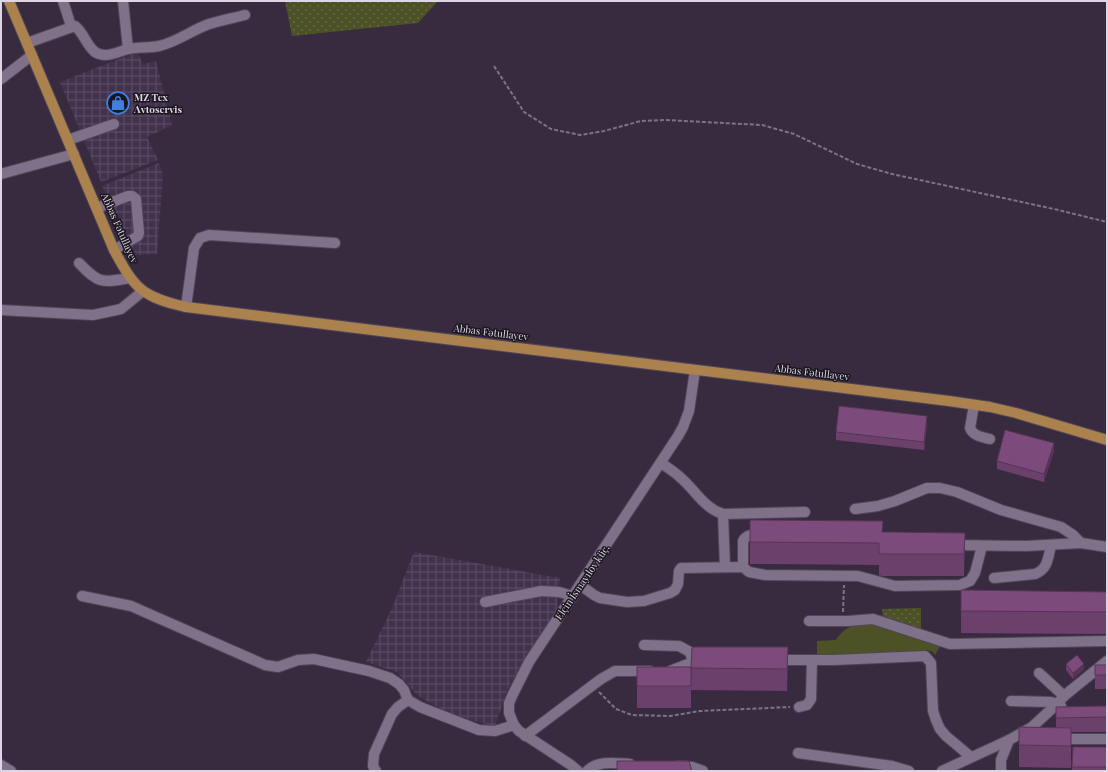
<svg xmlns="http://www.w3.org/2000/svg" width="1108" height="772" viewBox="0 0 1108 772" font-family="'Playfair Display',serif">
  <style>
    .industrial { fill: url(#industrial-grid) }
    .grass { fill: url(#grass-dots) }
    .park { fill: #4c5226 }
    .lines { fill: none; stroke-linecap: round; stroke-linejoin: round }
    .minor-casing { stroke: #514658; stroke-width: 12 }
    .major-casing { stroke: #514658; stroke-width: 12 }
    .path { stroke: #7d7385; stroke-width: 2; stroke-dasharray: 4 2; stroke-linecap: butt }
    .minor { stroke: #80718a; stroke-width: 10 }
    .major { stroke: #ab814d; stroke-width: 10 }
    .wall { fill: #6b406a }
    .shaded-wall { fill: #573456 }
    .building { fill: #7c4a7b; stroke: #573456 }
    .labels { text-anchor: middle; stroke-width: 3; stroke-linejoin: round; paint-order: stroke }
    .poi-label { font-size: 10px; font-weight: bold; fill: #ded6e4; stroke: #1c1620; text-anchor: start }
    .street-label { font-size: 10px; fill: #ded6e4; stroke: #1c1620 }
  </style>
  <defs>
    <pattern id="industrial-grid" width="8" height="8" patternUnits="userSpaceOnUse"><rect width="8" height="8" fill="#42324d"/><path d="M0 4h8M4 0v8" fill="none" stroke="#5d4f66"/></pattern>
    <pattern id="grass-dots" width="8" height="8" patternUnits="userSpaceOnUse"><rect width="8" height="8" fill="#4c5226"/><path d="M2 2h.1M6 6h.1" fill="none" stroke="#656a45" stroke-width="1.8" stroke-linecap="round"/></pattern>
  </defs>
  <rect width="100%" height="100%" fill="#382b40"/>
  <g class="industrial">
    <path d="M137 52 143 64 156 61 172 125 147 137 158 160 101 182 60 82Z"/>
    <path d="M159 163 163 175 157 254 136 255 102 186Z"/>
    <path d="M414 552 560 578 557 610 508 688 495 726 463 718 445 712 417 695 397 672 366 662 392 608Z"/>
  </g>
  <g class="grass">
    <path d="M285 1H438L418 23 292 36Z"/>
    <path d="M921 608V629L883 616 882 609Z"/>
  </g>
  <path class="park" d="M864 623 881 625 940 646 935 655 933 652 927 650 839 655H817V641L836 640C844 628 850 626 864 623Z"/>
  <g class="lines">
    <g class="minor-casing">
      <g id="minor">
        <path d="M63 1 71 26"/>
        <path d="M123 1 128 49"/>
        <path d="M27 43 75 26C84 33 86 45 95 52 106 59 117 52 128 49 138 47 149 48 159 46 177 42 192 30 209 24 221 20 233 18 245 15"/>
        <path d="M1 79 32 55"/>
        <path d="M68 140 114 124"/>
        <path d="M1 174 74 154"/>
        <path d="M97 208 128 196H132L136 199 139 233 138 236 114 250"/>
        <path d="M79 263C99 284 102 283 130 278"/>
        <path d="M186 307 194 248 200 238 209 235 335 243"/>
        <path d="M1 310 93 315 121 309 143 291"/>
        <path d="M974 405 970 428C973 436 982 437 990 439"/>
        <path d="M661 463C668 468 675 472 681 478 696 491 704 508 723 514L805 512"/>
        <path d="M855 509 878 506 895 501 927 488H940L957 492 1001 510 1061 527 1073 535 1081 543"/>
        <path d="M723 514 725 567"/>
        <path d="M952 545 1026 546 1081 543 1107 547"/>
        <path d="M743 567V541C747 533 755 535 763 535"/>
        <path d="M994 578 1035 574C1048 569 1048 558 1051 545"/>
        <path d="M580 585 594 595 600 598 627 602 644 601 670 593 675 590 678 584 679 571 681 568H683L743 567 749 572 765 575 858 576 895 586 960 585 970 581 975 573 982 546"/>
        <path d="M82 596 131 606 265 665 278 667 298 660 314 659 369 671 390 678 399 684 404 690 408 700"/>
        <path d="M485 602 541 591 559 592 573 596"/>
        <path d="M809 621H848L873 619 950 644 1107 641"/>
        <path d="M644 645 679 646 690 652 693 662"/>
        <path d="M774 660H834L925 656 931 663 933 711 936 720 940 729 946 736 971 757"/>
        <path d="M670 671 693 662 704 660"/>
        <path d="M1039 673 1064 696"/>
        <path d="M1011 701 1051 702 1061 706"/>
        <path d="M799 707 807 705 811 699 812 660"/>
        <path d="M525 736 601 679 615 671H650"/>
        <path d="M1058 739H1107"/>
        <path d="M798 753 892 766 909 771"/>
        <path d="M1 765 11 771"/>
        <path d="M678 766 692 767 703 771"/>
        <path d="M376 771 373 766 374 754 392 714 398 707 408 700 420 707 479 730 495 731 514 725"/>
        <path d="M578 771 571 765 519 731 514 725 509 713V703L513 694 529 662 678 436 683 427 689 411 695 370"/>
        <path d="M587 771C598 760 615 763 630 764"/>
        <path d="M942 771 1009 740 1032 727 1057 704 1064 696 1107 661"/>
        <path d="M1001 771V760L1009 740"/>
      </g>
    </g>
    <g class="major-casing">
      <path id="major" d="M9 1 114 250C135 289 142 297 186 307L949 401 990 407 1016 413 1107 440"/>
    </g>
    <g class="path">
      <path d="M494 66 524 112 551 129 580 135 604 131 641 121 665 120 762 125 794 134 857 164 892 174 1054 209 1107 222"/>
      <path d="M843 612 844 585"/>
      <path d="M599 692 616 709 632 715 670 716 700 711 790 707"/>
    </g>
    <use href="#minor" class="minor"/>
    <use href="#major" class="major"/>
  </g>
  <g class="wall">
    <path d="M927 424 924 450 836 440V432Z"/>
    <path d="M1054 451 1044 482 997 469V461Z"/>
    <path d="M750 521 883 532 965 533 964 576H882L879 575V565L750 564Z"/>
    <path d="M961 590 1107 592V634L961 633Z"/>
    <path d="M788 647 787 691 691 690 692 648Z"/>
    <path d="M1066 664 1084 669 1073 679 1066 670Z"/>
    <rect x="1095" y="665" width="12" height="24"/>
    <rect x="637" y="667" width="54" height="41"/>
    <path d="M1107 706V732H1071V768L1019 767V727H1056V707Z"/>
    <path d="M1073 747H1107V771H1072Z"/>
  </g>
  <g class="shaded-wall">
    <path d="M927 416V424L924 450V442Z"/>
    <path d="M1054 443V451L1044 482V474Z"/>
    <path d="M1084 664V669L1073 679V673Z"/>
  </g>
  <g class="building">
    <path d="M839 406 927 416 924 442 836 432Z"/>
    <path d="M1005 430 1054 443 1044 474 997 461Z"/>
    <path d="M751 520 880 521H883L882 532 965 533 964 554H882L879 553V543L750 542V521Z"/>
    <path d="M961 590 1107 592V612L961 611Z"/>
    <path d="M694 647H788L787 669 691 668 692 648Z"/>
    <path d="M1077 655 1084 664 1073 673 1066 664Z"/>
    <rect x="1095" y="665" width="12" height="10"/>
    <rect x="637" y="667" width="54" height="19"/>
    <path d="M1107 706V717L1056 718V707Z"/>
    <path d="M1019 727 1071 728V746L1019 745Z"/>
    <path d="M1073 747H1107V767H1072Z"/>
    <path d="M617 761H689L692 771H617Z"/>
  </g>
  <defs>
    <g id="shop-ring" transform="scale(1.15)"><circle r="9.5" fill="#1c1620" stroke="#3f7fe0" stroke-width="1.5"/><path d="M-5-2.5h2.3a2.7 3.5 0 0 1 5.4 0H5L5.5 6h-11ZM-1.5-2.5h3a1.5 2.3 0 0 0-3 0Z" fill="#3f7fe0"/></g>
  </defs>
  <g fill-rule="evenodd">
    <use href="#shop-ring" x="118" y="103"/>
  </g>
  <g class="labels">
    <g class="poi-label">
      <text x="134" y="101">MZ Tex<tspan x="134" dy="12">Avtoservis</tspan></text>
    </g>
    <g class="street-label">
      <text transform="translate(120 228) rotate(66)" y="4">Abbas Fətullayev</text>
      <text transform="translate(491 332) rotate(7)" y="4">Abbas Fətullayev</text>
      <text transform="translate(812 372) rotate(7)" y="4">Abbas Fətullayev</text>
      <text transform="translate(582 582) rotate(-56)" y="4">Elçin İsmayılov küç.</text>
    </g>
  </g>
  <rect width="1108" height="772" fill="none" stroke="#ded6e4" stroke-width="4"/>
</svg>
